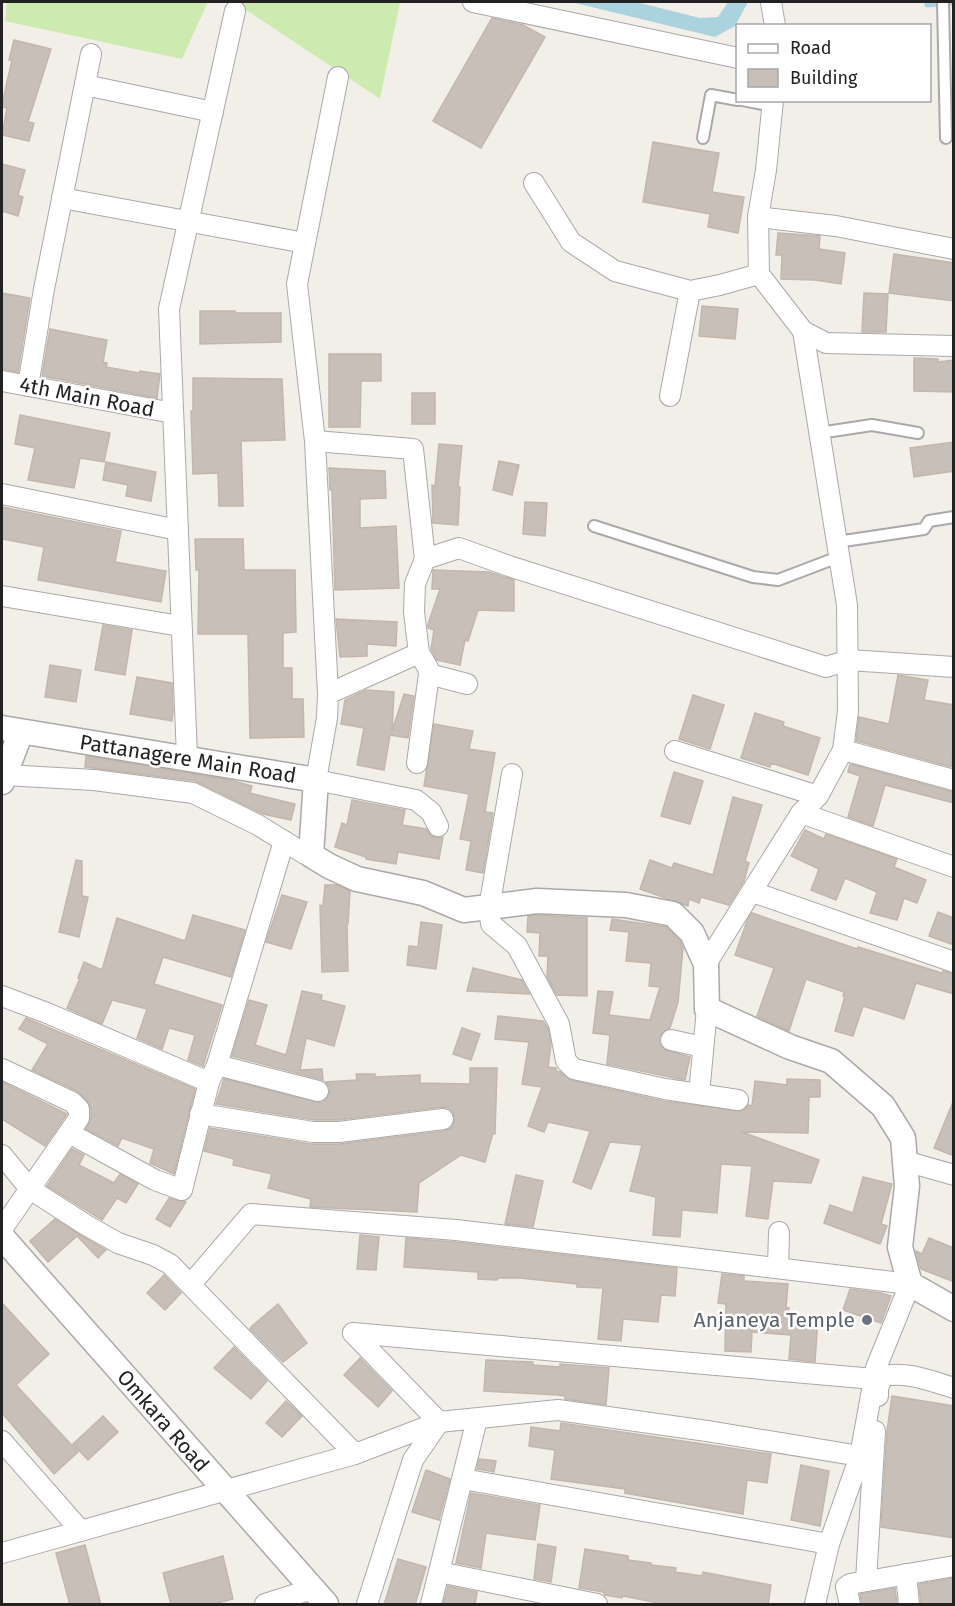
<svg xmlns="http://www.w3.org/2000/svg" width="955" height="1606" viewBox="0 0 955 1606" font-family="'Fira Sans',sans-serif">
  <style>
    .grass { fill: #cdebb0 }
    .water { fill: #aad3df }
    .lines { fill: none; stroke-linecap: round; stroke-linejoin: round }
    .stream { stroke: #aad3df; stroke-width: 5 }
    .building { fill: #c7bfb8; stroke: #c4b6ab; stroke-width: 1.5 }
    .service-casing { stroke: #a9a9a9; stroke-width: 14 }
    .minor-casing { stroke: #a9a9a9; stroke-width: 22 }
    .tertiary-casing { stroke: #a9a9a9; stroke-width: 27 }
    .service { stroke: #fff; stroke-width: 10 }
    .minor { stroke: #fff; stroke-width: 20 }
    .tertiary { stroke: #fff; stroke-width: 24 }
    .worship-dot { fill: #6b7280; stroke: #fff; stroke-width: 2 }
    .labels { text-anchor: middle; stroke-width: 5; stroke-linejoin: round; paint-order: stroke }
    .street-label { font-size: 21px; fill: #222; stroke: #fff }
    .worship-label { font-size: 21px; fill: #5b616d; stroke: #fff; text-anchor: end }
  </style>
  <rect width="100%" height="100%" fill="#f2efe9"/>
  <g class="grass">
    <path d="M7 2H208L182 59 5 21Z"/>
    <path d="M234 2H398L400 3 380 99Z"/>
  </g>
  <path class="water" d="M571 2H636L700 18 718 17 728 2H748L735 26 715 37Z"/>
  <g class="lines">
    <path class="stream" d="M927 2V5L954 3"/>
  </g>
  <g class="building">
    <path d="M492 18 523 25 545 37 481 148 433 121Z"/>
    <path d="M14 40 51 49 28 122 34 123 29 141 2 135 7 108 2 107V104L12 60H9Z"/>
    <path d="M653 142 719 153 712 192 744 197 738 233 708 227 710 214 643 202Z"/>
    <path d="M2 164 25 170 18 195 23 197 18 216 2 211Z"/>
    <path d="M778 233 820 236 819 249 845 253 841 284 815 280 781 279 782 255H776Z"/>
    <path d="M894 254 954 263V301L889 293Z"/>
    <path d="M2 293 30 298 18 372 2 369Z"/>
    <path d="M864 293 888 294 886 332H862Z"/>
    <path d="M702 306 738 309 735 339 699 336Z"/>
    <path d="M200 311H235V313H281V342L200 344Z"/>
    <path d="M50 329 107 340 103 362 107 363 106 367 139 373 140 371 160 374 157 398 42 376Z"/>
    <path d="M329 354H381V381H361L360 427H329Z"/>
    <path d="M914 358 938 359V362L954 360V392L914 391Z"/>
    <path d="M193 378 282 379 285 440 241 441 243 506H219L218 473 193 474 191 411H193Z"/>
    <rect x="412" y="393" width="23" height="31"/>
    <path d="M20 415 110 433 104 462 80 458 74 488 28 480 35 448 15 444Z"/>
    <path d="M954 442V471L914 477 910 448Z"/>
    <path d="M439 444 462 446 458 487H460L458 525 433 523 432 485 435 486Z"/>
    <path d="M499 461 519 465 512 495 493 490Z"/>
    <path d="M106 462 156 472 151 501 126 496 128 485 103 480Z"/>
    <path d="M329 468 385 471 386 498 360 499V528L396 526 399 588 335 590 332 490H330Z"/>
    <path d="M525 502 547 503 545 536 523 534Z"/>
    <path d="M2 507 121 531 115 562 166 571 161 602 38 580 44 547 2 539Z"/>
    <path d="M195 539H243L244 570H295L296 632 283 633V668H292V699H303L304 737 250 738 248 634H198L199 570H196Z"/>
    <path d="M433 570 489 572 514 580V611L478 610 468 641 465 640 460 665 437 660 431 649 434 630 428 628V624L440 589H432Z"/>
    <path d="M336 619 397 622 396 646 367 644V656L340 657Z"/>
    <path d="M103 625 132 630 125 675 95 670Z"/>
    <path d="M50 665 81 670 76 702 45 697Z"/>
    <path d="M898 675 928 680 924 700 954 705 952 767 856 741 859 717 889 724Z"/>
    <path d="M137 677 172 683 173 712 172 721 130 714Z"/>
    <path d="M366 690 394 692 392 731 404 694 414 696 408 738 390 735 384 770 357 765 364 728 341 724 345 700Z"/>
    <path d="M693 695 724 705 710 749 679 739Z"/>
    <path d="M755 713 784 722 783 726 820 738 808 775 771 763 770 767 741 758Z"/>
    <path d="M434 724 473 731 469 749 495 753 485 812 493 813 483 873 466 870 471 841 460 839 469 794 424 786Z"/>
    <path d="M86 756 230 780 252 786 250 793 295 804 291 820 263 814 195 781 85 767Z"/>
    <path d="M850 764 954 792V803L885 785 873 826 848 817 860 776 848 772Z"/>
    <path d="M674 772 703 781 690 824 661 816Z"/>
    <path d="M733 797 762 805 745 861 749 863 744 881 729 905 701 897 699 903 689 899 688 906 640 889 650 860 672 868 674 863 713 875Z"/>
    <path d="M352 800 405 810 402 825 426 829 431 836 437 838 443 837 439 859 398 852 396 864 366 859V857L335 847 342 823 347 825Z"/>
    <path d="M805 830 824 839 826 834 897 859 894 867 926 880 917 903 904 898 897 920 870 913 877 892 845 878 836 900 811 890 819 869 791 856Z"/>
    <path d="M76 860 82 861V896L88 897 79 937 59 932Z"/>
    <path d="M325 885H337L350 891 348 924H347L348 971 322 972 320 905 323 906Z"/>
    <path d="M282 895 307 902 291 949 266 942Z"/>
    <path d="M938 912 954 918V945L929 936Z"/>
    <path d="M752 913 857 949 858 947 942 973 943 971 954 974V994L916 983 904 1019 863 1006 853 1036 835 1031 845 996H843L844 992 806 979 789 1031 757 1016 774 968 735 955 747 921Z"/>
    <path d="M193 915 245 930 231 977 163 957 154 984 222 1005 203 1066 188 1060 195 1035 169 1028 162 1049 137 1038 147 1009 112 1000 102 1024 67 1008 80 978H78L84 962 102 970 117 918 185 941Z"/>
    <path d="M538 915 587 918V996L557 995 547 977 548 956H539L540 933 527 932 528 916Z"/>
    <path d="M612 919 666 927 680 941 683 948 678 1002 670 1028 663 1032 659 1038 660 1044 663 1049 690 1057 685 1080 607 1064 610 1035 593 1033 598 991 613 992 609 1015 650 1020 660 987 649 986 651 963 626 961 629 932 610 930Z"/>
    <path d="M421 922 442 925 436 969 407 965 409 946 418 947Z"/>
    <path d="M473 968 522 980 529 994 467 991Z"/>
    <path d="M302 991 322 995 321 1000 345 1006 334 1046 306 1038 300 1070 322 1069 323 1080 232 1056 249 1000 267 1005 255 1045 286 1055Z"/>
    <path d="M498 1016 543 1021 548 1028 551 1045 548 1067 556 1068V1071L560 1072 571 1080 663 1101 742 1111 749 1105 752 1106 755 1081 787 1085V1079L820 1080V1097H809L808 1133 742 1132 819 1160 811 1183 773 1181 768 1219 746 1216 752 1166 721 1164 717 1213 682 1210 680 1237 653 1235 656 1197 630 1191 642 1145 610 1142 591 1189 573 1182 590 1131 548 1122 544 1132 528 1126 542 1087 522 1084 529 1042 495 1039Z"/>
    <path d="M26 1018 195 1089 174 1174 150 1163 154 1149 122 1138 118 1146 86 1129 91 1118V1109L87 1101 77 1091 32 1070 48 1044 19 1029Z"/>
    <path d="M462 1028 480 1034 471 1060 453 1054Z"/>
    <path d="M470 1068H497L495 1134 493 1133 485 1162 461 1155 419 1183 417 1212 310 1207 311 1199 268 1188 272 1174 233 1165 234 1159 204 1151 210 1128 311 1144H339L444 1131 451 1128 454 1123 453 1112 448 1108 442 1107 338 1120H314L216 1104 224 1079 321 1103 326 1100 329 1095 330 1088 326 1082 357 1080 356 1074H375V1077L420 1075V1083L470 1084Z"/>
    <path d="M2 1082 67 1114 45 1146 2 1119Z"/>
    <path d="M953 1102H954V1156L934 1148Z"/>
    <path d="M72 1149 84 1155 79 1165 114 1183 120 1174 138 1184 126 1203 117 1198 102 1220 47 1186Z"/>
    <path d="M516 1175 543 1181 533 1227 505 1224Z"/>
    <path d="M863 1177 892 1184 881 1224 887 1226 880 1244 824 1223 830 1205 853 1213Z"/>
    <path d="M169 1198 186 1202 170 1227 156 1219Z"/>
    <path d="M55 1219 80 1235 106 1250 98 1258 77 1236 48 1262 30 1241Z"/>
    <path d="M360 1235 379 1237 376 1270 357 1269Z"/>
    <path d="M406 1238 455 1242 677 1268 675 1296 661 1295 658 1322 623 1319 621 1341 598 1339 603 1288 577 1287V1284L520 1278H498L497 1280 478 1279V1272L404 1267Z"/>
    <path d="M929 1238 954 1248V1282L921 1269 916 1251 922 1254Z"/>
    <path d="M722 1274 744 1276V1281L788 1284 786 1308H789L788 1315 818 1317 815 1362 789 1359 791 1335 752 1332 751 1352 725 1351 726 1304 718 1303Z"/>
    <path d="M164 1275 181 1293 165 1310 147 1293Z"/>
    <path d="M850 1289 881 1293 891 1296 881 1323 843 1310Z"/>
    <path d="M2 1303 49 1354 16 1385 78 1452 54 1474 2 1413Z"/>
    <path d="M278 1304 307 1343 283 1362 250 1329 252 1326Z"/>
    <path d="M234 1347 267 1381 251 1399 214 1368Z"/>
    <path d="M360 1358 392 1391 378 1407 344 1375Z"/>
    <path d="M486 1360 533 1362V1365L560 1367V1364L609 1368 606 1405 565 1399V1396L558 1395 484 1391Z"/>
    <path d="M892 1396 954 1406V1538L881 1527 887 1431Z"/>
    <path d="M286 1401 302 1416 282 1437 266 1423Z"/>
    <path d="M103 1416 118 1432 88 1460 73 1444Z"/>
    <path d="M561 1423 771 1454 767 1483 747 1480 743 1514 625 1493V1489L551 1479 555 1450 529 1446 531 1427 560 1431Z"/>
    <path d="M479 1459 496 1461 494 1472 477 1469Z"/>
    <path d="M801 1465 829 1471 820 1526 791 1520Z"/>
    <path d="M426 1470 450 1479 439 1520 412 1512Z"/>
    <path d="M471 1493 540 1505 535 1540 486 1533 481 1568 456 1563Z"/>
    <path d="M538 1544 556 1547 551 1582 534 1579Z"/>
    <path d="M85 1545 101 1605H70L56 1553Z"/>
    <path d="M585 1549 628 1556V1560L651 1563V1565L676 1568 675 1572 702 1576 703 1572 771 1585 768 1605H668L623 1596 622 1598 605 1595 603 1592 579 1588Z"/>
    <path d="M223 1556 233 1599 210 1605H171L163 1573Z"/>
    <path d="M398 1559 426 1567 415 1605H384Z"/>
    <path d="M954 1578V1605H921L919 1584Z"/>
    <path d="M448 1586 477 1592 475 1605H443Z"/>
    <path d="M895 1588 897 1605H862L860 1594Z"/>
  </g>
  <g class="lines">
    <g class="service-casing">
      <g id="service">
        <path d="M943 2 946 138"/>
        <path d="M742 100 773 106"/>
        <path d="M703 138 711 95 738 100"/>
        <path d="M819 433 872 425 918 433"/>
        <path d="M594 526 753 577 778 580 841 556"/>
        <path d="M837 542 924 529 929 521 954 517"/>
      </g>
    </g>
    <g class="minor-casing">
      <g id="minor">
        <path d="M473 2 738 58"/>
        <path d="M771 2 775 26"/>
        <path d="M85 85 213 112"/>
        <path d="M534 183 571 242 615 271 690 291 720 285 759 274"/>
        <path d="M62 198 305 243"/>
        <path d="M758 217 836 226 954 249"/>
        <path d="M803 331 826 343 954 346"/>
        <path d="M2 381 173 413"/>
        <path d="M28 386 44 289 91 54"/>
        <path d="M670 396 690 291"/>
        <path d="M315 441 413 449 425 559"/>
        <path d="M2 494 178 530"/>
        <path d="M2 596 180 626"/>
        <path d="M429 674 467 684"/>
        <path d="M328 694 315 441 297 284 338 77"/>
        <path d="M843 750 954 780"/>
        <path d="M675 751 818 796"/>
        <path d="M187 757 169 309 235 11"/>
        <path d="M417 763 429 674 428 668 419 653"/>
        <path d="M512 774 489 908 491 924 517 946 559 1024 566 1061 574 1069 665 1089 738 1100"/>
        <path d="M5 775 94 780 193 793 258 825 305 854 311 855"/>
        <path d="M801 813 954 867"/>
        <path d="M438 826 431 812 416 800 316 780 327 718 328 694 419 653 414 612 415 584 425 559 459 548 509 566 826 667 849 660 954 667"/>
        <path d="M753 892 954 962"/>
        <path d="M706 964 801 813 818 796 843 750 848 711 847 605 803 331 759 274 758 217 766 170 773 100"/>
        <path d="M2 996 47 1013 209 1082 182 1190 155 1180 69 1133"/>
        <path d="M671 1040 703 1047"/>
        <path d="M217 1065 318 1091"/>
        <path d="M2 1069 72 1102 79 1109V1118L2 1229"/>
        <path d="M209 1082 217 1065 284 841"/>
        <path d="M699 1094 707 1009"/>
        <path d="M200 1114 313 1132H339L443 1119"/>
        <path d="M2 1155 30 1189 86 1225 118 1243 153 1255 170 1264 355 1454"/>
        <path d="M905 1161 954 1175"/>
        <path d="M778 1268 779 1232"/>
        <path d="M191 1284 251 1214 456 1230 910 1284 876 1368 860 1456 829 1544 815 1604"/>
        <path d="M353 1333 874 1379"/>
        <path d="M353 1333 439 1422 413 1460 367 1604"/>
        <path d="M878 1396V1388L883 1376C907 1371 930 1381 954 1388"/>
        <path d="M2 1441 81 1531"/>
        <path d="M463 1479 829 1544"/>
        <path d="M2 1553 355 1454 439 1422 558 1410 707 1431 860 1456"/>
        <path d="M439 1572 597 1604"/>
        <path d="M906 1574 909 1604"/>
        <path d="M866 1581 875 1431"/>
        <path d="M265 1604 312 1589"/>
        <path d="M431 1604 477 1419"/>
        <path d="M850 1604 846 1587 850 1584 954 1566"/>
      </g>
    </g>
    <g class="tertiary-casing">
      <g id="tertiary">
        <path d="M2 728 316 780 311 855 329 866 357 879 423 893 464 910 537 901 626 905 673 914 692 933 706 964 707 1009 790 1047 831 1061 883 1106 903 1138 907 1186 900 1247 910 1284 954 1309"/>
        <path d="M2 782 21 732"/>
        <path d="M2 1237 326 1604"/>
      </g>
    </g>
    <use href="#service" class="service"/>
    <use href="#minor" class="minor"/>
    <use href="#tertiary" class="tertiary"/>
  </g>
  <circle class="worship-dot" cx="867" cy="1320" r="6"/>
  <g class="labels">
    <g class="street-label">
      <text transform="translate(87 397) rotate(11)" y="7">4th Main Road</text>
      <text transform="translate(188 759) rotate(9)" y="7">Pattanagere Main Road</text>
      <text transform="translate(163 1421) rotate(49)" y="7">Omkara Road</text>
    </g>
    <g class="worship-label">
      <text x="855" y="1327">Anjaneya Temple</text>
    </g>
  </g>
  <rect width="955" height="1606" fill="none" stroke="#222222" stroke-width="6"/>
  <rect x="736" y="24" width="195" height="78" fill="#ffffff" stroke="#a7a7a7" stroke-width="1.5"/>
  <rect x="748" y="44" width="30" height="9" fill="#ffffff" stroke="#a7a7a7" stroke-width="1.5"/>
  <text x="790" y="54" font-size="18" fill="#222222">Road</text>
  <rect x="748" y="69" width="30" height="18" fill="#c7bfb8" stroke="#a7a7a7" stroke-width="1.5"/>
  <text x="790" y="84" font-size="18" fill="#222222">Building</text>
</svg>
